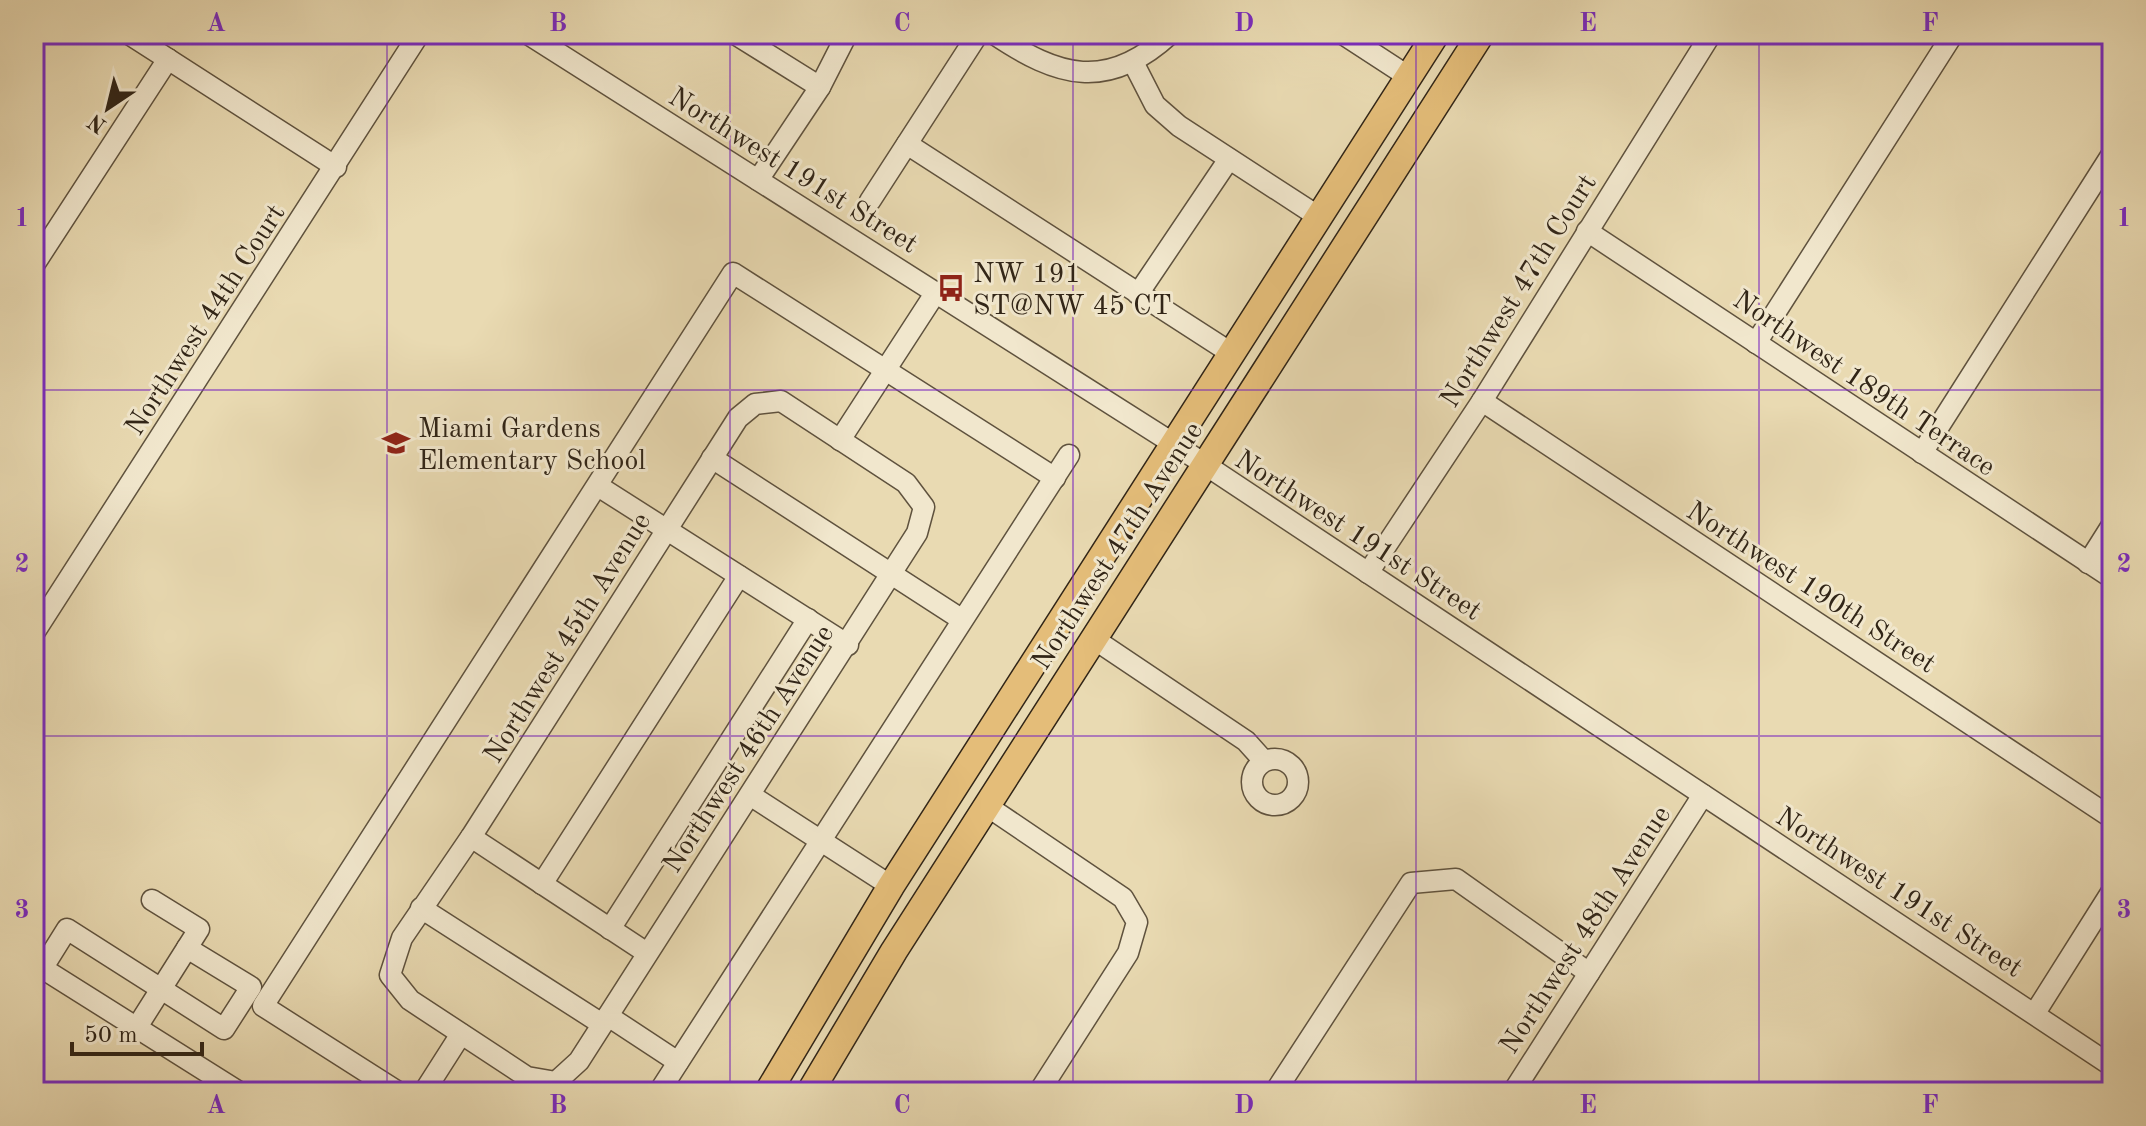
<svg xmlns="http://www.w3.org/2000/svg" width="2146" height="1126" viewBox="0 0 2146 1126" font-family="'Old Standard TT',serif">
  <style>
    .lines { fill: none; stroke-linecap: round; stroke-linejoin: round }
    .minor-casing { stroke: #5f523e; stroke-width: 23 }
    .major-casing { stroke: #312517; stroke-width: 29 }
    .minor { stroke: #f1e7cd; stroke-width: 20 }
    .major { stroke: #e4bd79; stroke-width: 26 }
    .grid { fill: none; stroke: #7b2cbf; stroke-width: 2; stroke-opacity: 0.55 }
    .labels { text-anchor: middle; stroke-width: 6; stroke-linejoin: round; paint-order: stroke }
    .street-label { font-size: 28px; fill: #312517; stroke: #f1e7cd }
    .poi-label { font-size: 28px; fill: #312517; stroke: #f1e7cd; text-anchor: start }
    .neatline { fill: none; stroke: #7b2cbf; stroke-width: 3 }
    .grid-label { font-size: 26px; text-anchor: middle; font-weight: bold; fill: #7b2cbf }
  </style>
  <rect width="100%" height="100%" fill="#e9dab2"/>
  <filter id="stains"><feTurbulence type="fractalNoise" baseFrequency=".0025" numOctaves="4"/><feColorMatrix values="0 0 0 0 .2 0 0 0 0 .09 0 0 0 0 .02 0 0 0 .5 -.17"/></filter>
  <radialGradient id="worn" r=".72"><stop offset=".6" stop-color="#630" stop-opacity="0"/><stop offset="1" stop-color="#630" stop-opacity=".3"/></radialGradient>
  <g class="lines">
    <g class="minor-casing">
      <g id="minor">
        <path d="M129 34 336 167"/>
        <path d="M528 34 1174 444 2112 1066"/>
        <path d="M735 34 820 87"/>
        <path d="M994 34C1058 77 1107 92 1170 34"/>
        <path d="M1343 34 1409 77"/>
        <path d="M1133 62 1155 105 1179 126 1319 217"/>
        <path d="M907 144 1231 353"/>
        <path d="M758 180 820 87 847 34"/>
        <path d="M870 201 978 34"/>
        <path d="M1587 231 2112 578"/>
        <path d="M34 265 168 59"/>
        <path d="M1138 294 1229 159"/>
        <path d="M1756 343 1953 34"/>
        <path d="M781 401 906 483 924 507 917 533 579 1061 556 1082 527 1077 410 1000 390 975 402 938 471 837 738 418 755 404Z"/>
        <path d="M1482 401 2112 818"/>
        <path d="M840 440 936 292"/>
        <path d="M1922 453 2112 154"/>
        <path d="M712 458 961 619"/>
        <path d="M598 486 848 645"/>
        <path d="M2088 563 2112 525"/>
        <path d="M1368 573 1482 401 1711 34"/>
        <path d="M34 633 419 34"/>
        <path d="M1094 639 1246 741 1264 761"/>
        <circle cx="1275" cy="782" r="23"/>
        <path d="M750 795 891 886"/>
        <path d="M987 806 1123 898 1137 922 1128 953 1039 1092"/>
        <path d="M471 837 647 953"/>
        <path d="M542 884 739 576"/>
        <path d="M421 908 602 1024"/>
        <path d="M610 929 808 619"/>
        <path d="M34 963 239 1092"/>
        <path d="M42 969 67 929 224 1029 251 987 187 948"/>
        <path d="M2035 1013 2112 891"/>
        <path d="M608 1016 678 1062"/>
        <path d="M137 1027 199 929 152 900"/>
        <path d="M398 1092 263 1006 733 273 1055 478"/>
        <path d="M424 1092 461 1034"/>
        <path d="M659 1092 1069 455"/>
        <path d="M1275 1092 1411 883 1456 879 1589 973"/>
        <path d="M1513 1092 1703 795"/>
      </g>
    </g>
    <g class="major-casing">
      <g id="major">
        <path d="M768 1092 891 886 1436 34"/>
        <path d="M810 1092 894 951 1481 34"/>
      </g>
    </g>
    <use href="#minor" class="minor"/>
    <use href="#major" class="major"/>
  </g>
  <path class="grid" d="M387 34V1092M730 34V1092M1073 34V1092M1416 34V1092M1759 34V1092M34 390H2112M34 736H2112"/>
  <defs>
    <g id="bus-bare" transform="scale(2.16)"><path d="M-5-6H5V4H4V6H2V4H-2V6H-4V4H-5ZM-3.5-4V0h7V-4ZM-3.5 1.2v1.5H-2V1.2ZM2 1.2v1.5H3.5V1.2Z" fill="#8f2418" stroke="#f1e7cd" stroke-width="2.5" paint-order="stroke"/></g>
    <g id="school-bare" transform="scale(2.16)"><path d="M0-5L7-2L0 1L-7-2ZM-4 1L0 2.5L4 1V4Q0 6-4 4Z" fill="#8f2418" stroke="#f1e7cd" stroke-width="2.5" paint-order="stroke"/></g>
  </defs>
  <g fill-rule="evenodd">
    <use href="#bus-bare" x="951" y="288"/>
    <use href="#school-bare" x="396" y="443"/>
  </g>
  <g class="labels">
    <g class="street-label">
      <text transform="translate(794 169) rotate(32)" y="10">Northwest 191st Street</text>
      <text transform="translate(1517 290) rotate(-58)" y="10">Northwest 47th Court</text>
      <text transform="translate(204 319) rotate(-57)" y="10">Northwest 44th Court</text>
      <text transform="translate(1865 382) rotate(34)" y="10">Northwest 189th Terrace</text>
      <text transform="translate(1359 534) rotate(33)" y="10">Northwest 191st Street</text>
      <text transform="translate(1116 545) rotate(-57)" y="10">Northwest 47th Avenue</text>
      <text transform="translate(1812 586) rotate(33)" y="10">Northwest 190th Street</text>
      <text transform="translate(566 637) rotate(-58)" y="10">Northwest 45th Avenue</text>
      <text transform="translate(747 748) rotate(-57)" y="10">Northwest 46th Avenue</text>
      <text transform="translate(1900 891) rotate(33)" y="10">Northwest 191st Street</text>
      <text transform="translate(1584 929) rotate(-57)" y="10">Northwest 48th Avenue</text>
    </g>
    <g class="poi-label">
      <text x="973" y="282">NW 191<tspan x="973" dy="32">ST@NW 45 CT</tspan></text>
      <text x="418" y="437">Miami Gardens<tspan x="418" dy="32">Elementary School</tspan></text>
    </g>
  </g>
  <rect width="2146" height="1126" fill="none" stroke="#e9dab2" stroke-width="88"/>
  <g transform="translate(108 108) rotate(215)" stroke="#f1e7cd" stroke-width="6" paint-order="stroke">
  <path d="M0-6L14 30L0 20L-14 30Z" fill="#312517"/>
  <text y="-12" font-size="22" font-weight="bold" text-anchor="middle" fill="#312517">N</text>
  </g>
  <path d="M72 1042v12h130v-12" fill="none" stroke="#312517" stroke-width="4"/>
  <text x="84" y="1042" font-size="24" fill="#312517" stroke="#f1e7cd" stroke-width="6" paint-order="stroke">50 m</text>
  <rect x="44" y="44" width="2058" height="1038" class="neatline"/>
  <g class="grid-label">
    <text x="216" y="31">A</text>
    <text x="558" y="31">B</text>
    <text x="902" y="31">C</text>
    <text x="1244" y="31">D</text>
    <text x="1588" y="31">E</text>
    <text x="1930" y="31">F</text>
    <text x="22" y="226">1</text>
    <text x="2124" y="226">1</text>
    <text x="22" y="572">2</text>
    <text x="2124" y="572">2</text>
    <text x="22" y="918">3</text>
    <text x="2124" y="918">3</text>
    <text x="216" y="1113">A</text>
    <text x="558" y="1113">B</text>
    <text x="902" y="1113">C</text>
    <text x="1244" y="1113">D</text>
    <text x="1588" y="1113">E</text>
    <text x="1930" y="1113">F</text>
  </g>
  <rect width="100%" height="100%" filter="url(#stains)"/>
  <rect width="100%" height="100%" fill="url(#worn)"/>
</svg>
